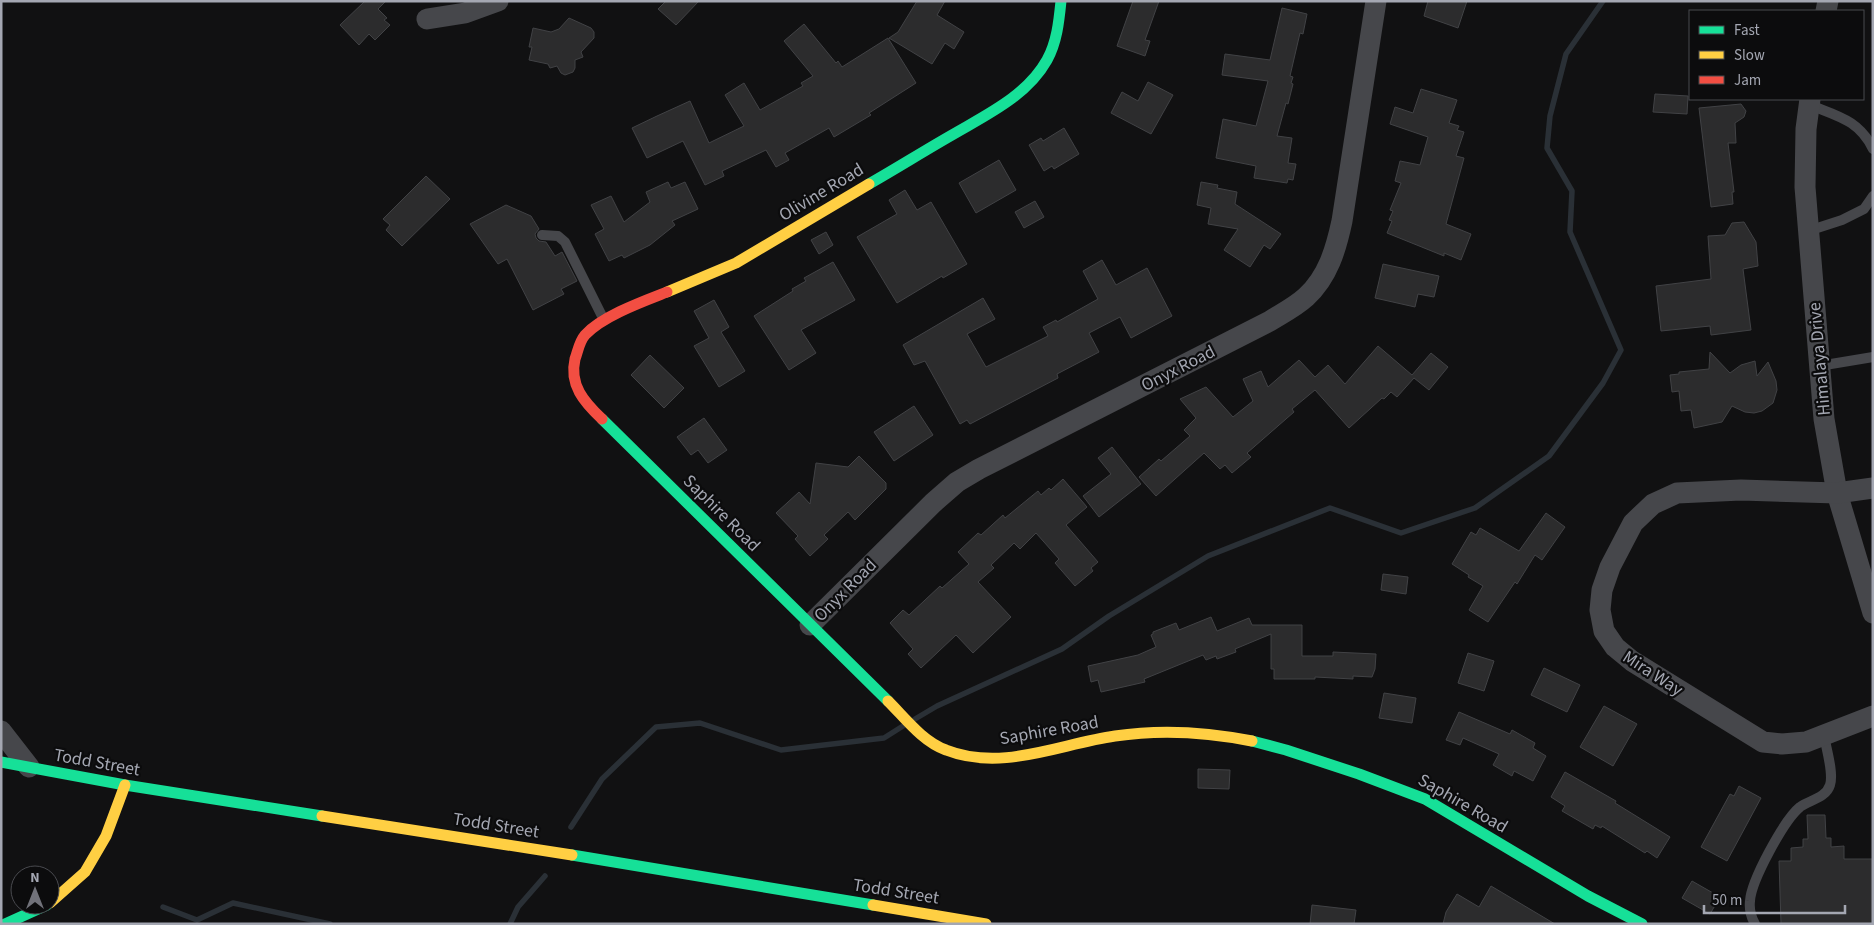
<svg xmlns="http://www.w3.org/2000/svg" width="1874" height="925" viewBox="0 0 1874 925" font-family="'Source Sans 3',sans-serif">
  <style>
    .lines { fill: none; stroke-linecap: round; stroke-linejoin: round }
    .stream { stroke: #2a3036; stroke-width: 5.5 }
    .building { fill: #2c2c2d; stroke: #414245 }
    .lane { stroke: #46474b; stroke-width: 10 }
    .street { stroke: #46474b; stroke-width: 21 }
    .fast { stroke: #16e098; stroke-width: 11 }
    .slow { stroke: #ffcf43; stroke-width: 11 }
    .jam { stroke: #f24e42; stroke-width: 11 }
    .labels { text-anchor: middle; stroke-width: 4.5; stroke-linejoin: round; paint-order: stroke }
    .street-label { font-size: 18px; fill: #a4a7b2; stroke: #0c0c0d }
  </style>
  <rect width="100%" height="100%" fill="#111112"/>
  <g class="lines">
    <g class="stream">
      <path d="M915 719 937 706 1062 649 1109 616 1208 556 1330 508 1401 533 1475 508 1549 456 1603 383 1621 350 1570 232 1572 191 1547 148 1550 116 1566 54 1603 1"/>
      <path d="M571 827 602 779 656 727 700 723 781 750 884 738 903 726"/>
      <path d="M163 907 197 920 233 903 330 924"/>
      <path d="M510 924 518 907 545 876"/>
    </g>
  </g>
  <g class="building">
    <path d="M365 1H386L378 9 387 18 384 20 390 25 375 40 369 34 359 45 340 25Z"/>
    <path d="M666 1H699L676 25 658 9Z"/>
    <path d="M917 1H945L937 15 964 32 954 49 945 43 932 64 889 38 898 32Z"/>
    <path d="M1133 1H1159L1145 40 1150 41 1145 56 1117 46Z"/>
    <path d="M1428 1H1467L1458 28 1424 16Z"/>
    <path d="M1282 8 1307 14 1303 34 1300 33 1290 76 1293 77 1291 83 1293 84 1288 104 1286 103 1277 136 1292 138 1288 163 1296 164 1293 180 1288 179 1287 183 1254 178 1256 166 1216 158 1223 119 1256 126 1268 81 1222 75 1225 54 1270 60Z"/>
    <path d="M569 18 591 28 594 32V38L581 52 583 57 575 60V68L573 72 565 75 561 73 557 66 550 68 548 64 529 60 532 47H529L533 28 551 32 559 29Z"/>
    <path d="M804 24 836 63 838 61 842 67 888 38 916 83 869 113 871 115 834 137 829 128 785 153 789 160 776 167 766 150 722 171 724 176 705 185 683 141 647 158 632 128 657 116 690 101 709 143 744 126 725 95 744 83 760 110 803 86 801 83 813 76 784 41Z"/>
    <path d="M1148 82 1173 95 1151 134 1111 113 1122 92 1138 101Z"/>
    <path d="M1421 89 1457 100 1449 123 1459 126 1457 130 1464 132 1456 156 1464 158 1446 224 1471 234 1461 260 1444 253V256L1387 233 1392 221 1389 220 1393 211 1390 210 1401 183 1395 181 1400 161 1420 165 1428 137 1390 124 1395 107 1413 113Z"/>
    <path d="M1655 94 1688 96 1687 114 1653 112Z"/>
    <path d="M1741 104 1746 111 1744 117 1735 123 1736 143H1728L1734 192H1732L1733 204 1711 207 1699 108Z"/>
    <path d="M1064 128 1079 154 1054 169 1052 166 1044 171 1029 145 1041 138 1043 141Z"/>
    <path d="M999 160 1016 190 976 213 959 183Z"/>
    <path d="M426 176 450 199 402 246 386 230 390 225 383 219Z"/>
    <path d="M668 182 671 188 685 182 698 209 672 221 675 225 650 245 624 258 622 255 609 261 595 234 604 229 591 205 611 196 624 222 650 202 646 192Z"/>
    <path d="M1201 182 1218 185 1217 188 1237 192 1235 204 1281 234 1270 249 1264 245 1250 267 1224 250 1238 229 1208 224 1211 208 1197 205Z"/>
    <path d="M905 190 917 210 931 202 967 264 943 278 942 276 897 303 857 237 897 214 889 200Z"/>
    <path d="M1035 201 1044 217 1024 228 1015 212Z"/>
    <path d="M506 205 531 216 539 229 535 234 536 238 539 241 546 242 555 256 562 252 577 281 561 289 564 294 533 310 507 259 498 264 470 224Z"/>
    <path d="M1744 222 1756 242 1758 266 1743 269 1751 330 1711 335 1710 326 1661 331 1656 286 1711 279 1708 236 1725 235 1732 223Z"/>
    <path d="M826 232 833 245 819 254 811 240Z"/>
    <path d="M1102 260 1116 285 1147 268 1172 316 1131 338 1120 317 1089 333 1099 352 1057 374 1058 378 970 424 967 420 960 424 925 361 914 365 903 345 983 298 995 319 967 334 986 367 1048 336 1043 327 1056 320 1057 322 1098 299 1083 271Z"/>
    <path d="M833 262 855 300 801 330 816 353 789 370 754 316 793 291 792 289 806 281 804 278Z"/>
    <path d="M1383 264 1439 276 1434 297 1418 294 1415 307 1375 298Z"/>
    <path d="M714 300 729 327 721 332 745 371 719 387 694 346 709 338 694 311Z"/>
    <path d="M1378 346 1412 375 1431 353 1448 367 1429 390 1414 378 1397 397 1391 392 1384 399 1382 398 1349 428 1315 390 1292 409 1294 412 1247 453 1251 457 1232 473 1225 465 1220 469 1204 453 1156 496 1139 477 1159 459 1161 461 1190 436 1184 430 1196 418 1180 399 1206 387 1233 417 1253 401 1243 379 1261 371 1268 387 1299 360 1315 377 1328 365 1345 384Z"/>
    <path d="M1710 352 1730 373 1741 365 1755 361 1757 376 1768 362 1776 381 1777 390 1773 403 1762 411 1754 413 1745 412 1732 406 1722 422 1694 428 1691 410 1681 411 1679 391 1672 392 1670 375 1679 374V372L1709 369Z"/>
    <path d="M650 355 684 388 664 408 631 375Z"/>
    <path d="M914 406 933 435 894 461 874 432Z"/>
    <path d="M704 418 727 450 708 463 698 450 691 455 677 437Z"/>
    <path d="M1112 447 1141 484 1099 517 1083 496 1111 474 1098 458Z"/>
    <path d="M859 456 886 483V489L855 520 848 512 824 535 828 539 810 556 795 539 798 536 776 513 799 492 810 504 816 463 848 467Z"/>
    <path d="M1063 479 1087 507 1066 525 1098 562 1091 568 1093 571 1075 586 1055 563 1059 559 1036 533 1020 549 1014 543 991 565 994 568 978 582 1011 617 973 653 956 635 921 668 908 654 913 649 890 623 903 610 909 615 940 586 942 588 969 564 958 552 978 533 981 535 1003 515 1005 518 1038 491 1041 495 1049 488 1051 490Z"/>
    <path d="M1546 513 1565 527 1542 560 1535 555 1517 584 1515 582 1488 622 1469 610 1483 586 1468 577 1469 575 1452 564 1471 532 1476 535 1480 528 1519 551Z"/>
    <path d="M1383 574 1408 577 1406 594 1381 590Z"/>
    <path d="M1211 617 1217 631 1249 618 1252 625H1302V656H1333V652L1376 654 1375 669 1372 677 1353 676V679L1315 677V679H1274V669H1271V634L1235 649 1236 652 1217 659 1216 656 1206 660 1203 655 1144 679 1145 682 1101 692 1098 680 1091 682 1088 666 1138 655 1156 647 1151 635 1153 634V632L1176 623 1179 630Z"/>
    <path d="M1468 653 1494 661 1484 691 1458 683Z"/>
    <path d="M1544 668 1580 685 1567 712 1531 695Z"/>
    <path d="M1384 693 1416 698 1412 723 1379 718Z"/>
    <path d="M1604 706 1637 724 1613 766 1580 747Z"/>
    <path d="M1459 712 1510 734 1512 730 1535 743 1533 748 1546 756 1533 781 1514 771 1512 776 1493 765 1499 754 1463 738 1460 745 1446 740Z"/>
    <path d="M1198 769 1230 770 1229 789 1198 788Z"/>
    <path d="M1565 772 1616 801 1615 803 1670 837 1657 858 1647 851 1645 853 1602 826 1601 828 1595 825 1593 829 1562 811 1565 806 1551 797Z"/>
    <path d="M1739 786 1761 798 1727 861 1701 847 1730 794 1734 796Z"/>
    <path d="M1807 815H1825L1826 838H1831V847L1844 846V859H1873V924H1781L1779 861H1791V848L1803 847V839H1808Z"/>
    <path d="M1692 881 1720 897 1710 914 1682 898Z"/>
    <path d="M1491 886 1555 924H1443L1446 912 1457 894 1479 907Z"/>
    <path d="M1312 905 1356 910 1354 924H1310Z"/>
  </g>
  <g class="lines">
    <g class="lane">
      <path d="M1810 105C1837 116 1859 120 1873 149"/>
      <path d="M1808 231 1842 220 1864 209 1873 196"/>
      <path d="M542 235 558 236 565 242 604 320"/>
      <path d="M1819 366 1873 357"/>
      <path d="M1755 924C1751 917 1749 910 1750 901 1751 881 1784 820 1800 807 1810 800 1826 798 1830 785 1834 773 1826 748 1824 735"/>
    </g>
    <g class="street">
      <path d="M1826 11 1828 1"/>
      <path d="M427 19 465 13 498 1"/>
      <path d="M1810 99 1806 129 1805 187 1824 419 1837 493 1873 613"/>
      <path d="M1873 488 1837 493 1741 490 1677 493 1653 504 1633 523 1610 567 1602 590 1600 610 1604 631 1615 647 1632 661 1763 742 1782 744 1806 742 1873 716"/>
      <path d="M810 625 933 503 957 482 979 469 1270 321C1281 314 1295 307 1306 297 1328 277 1336 249 1342 221L1376 1"/>
      <path d="M1 731 29 767"/>
    </g>
    <g class="fast">
      <path d="M869 184C897 168 924 151 952 135 986 115 1027 96 1047 60 1057 42 1059 21 1061 1"/>
      <path d="M602 419 888 701"/>
      <path d="M1252 741 1286 750 1359 774 1425 799 1588 896 1642 924"/>
      <path d="M1 762 125 785 322 816"/>
      <path d="M572 855 873 905"/>
      <path d="M5 924 47 905"/>
    </g>
    <g class="slow">
      <path d="M667 292 736 263 869 184"/>
      <path d="M888 701C905 718 923 742 946 750 1002 772 1059 744 1115 736 1161 729 1207 732 1252 741"/>
      <path d="M322 816 572 855"/>
      <path d="M50 903 85 872 106 836 125 785"/>
      <path d="M873 905 986 924"/>
    </g>
    <path class="jam" d="M602 419C584 402 569 385 575 359 578 351 579 342 585 335 602 316 644 301 667 292"/>
  </g>
  <g class="labels">
    <g class="street-label">
      <text transform="translate(821 192) rotate(-31)" y="6">Olivine Road</text>
      <text transform="translate(1819 359) rotate(-95)" y="6">Himalaya Drive</text>
      <text transform="translate(1178 368) rotate(-27)" y="6">Onyx Road</text>
      <text transform="translate(722 513) rotate(45)" y="6">Saphire Road</text>
      <text transform="translate(845 590) rotate(-45)" y="6">Onyx Road</text>
      <text transform="translate(1653 673) rotate(33)" y="6">Mira Way</text>
      <text transform="translate(1049 730) rotate(-10)" y="6">Saphire Road</text>
      <text transform="translate(97 762) rotate(10)" y="6">Todd Street</text>
      <text transform="translate(1463 803) rotate(30)" y="6">Saphire Road</text>
      <text transform="translate(496 825) rotate(9)" y="6">Todd Street</text>
      <text transform="translate(896 891) rotate(9)" y="6">Todd Street</text>
    </g>
  </g>
  <rect width="1874" height="925" fill="none" stroke="#a4a7b2" stroke-width="5"/>
  <rect x="1689" y="10" width="175" height="90" fill="#0c0c0d" stroke="#494a4f"/>
  <rect x="1699" y="26" width="25" height="8" fill="#16e098" stroke="#494a4f"/>
  <text x="1734" y="35" font-size="15" fill="#a4a7b2">Fast</text>
  <rect x="1699" y="51" width="25" height="8" fill="#ffcf43" stroke="#494a4f"/>
  <text x="1734" y="60" font-size="15" fill="#a4a7b2">Slow</text>
  <rect x="1699" y="76" width="25" height="8" fill="#f24e42" stroke="#494a4f"/>
  <text x="1734" y="85" font-size="15" fill="#a4a7b2">Jam</text>
  <g transform="translate(35 890)"><circle r="24" fill="#0c0c0d" stroke="#494a4f"/>
  <path d="M0-4L9 19L0 12L-9 19Z" fill="#71727a"/>
  <text y="-8" font-size="14" font-weight="bold" text-anchor="middle" fill="#a4a7b2">N</text>
  </g>
  <path d="M1704 905v8h141v-8" fill="none" stroke="#a4a7b2" stroke-width="2.5"/>
  <text x="1712" y="905" font-size="15" fill="#a4a7b2" stroke="#0c0c0d" stroke-width="4" paint-order="stroke">50 m</text>
</svg>
